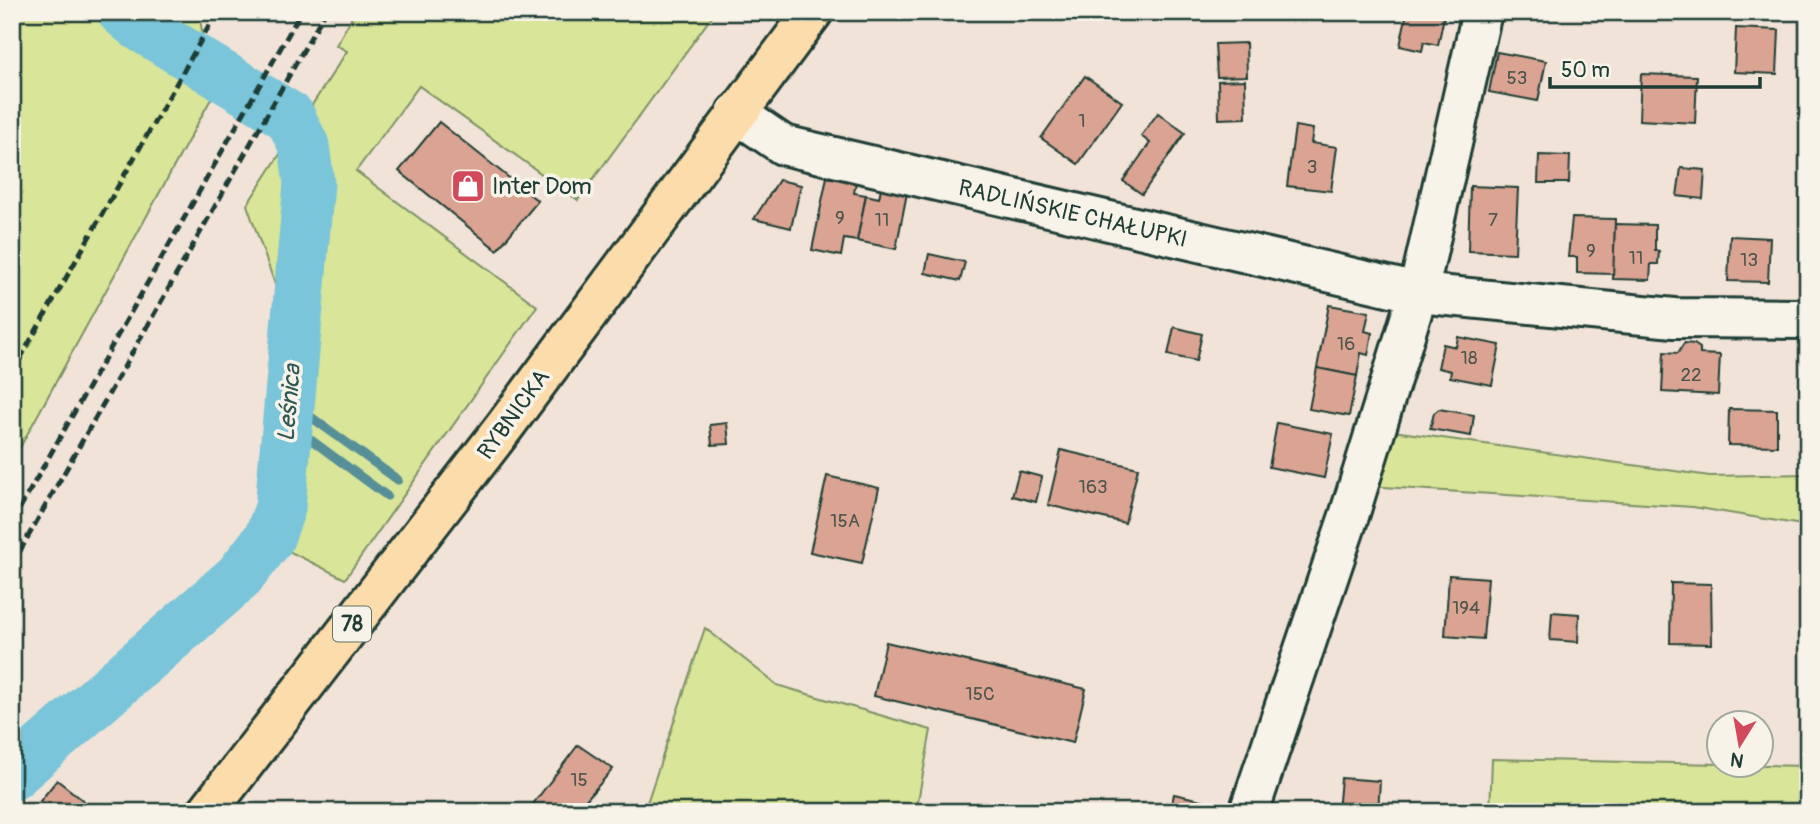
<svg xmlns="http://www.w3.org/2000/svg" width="1820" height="824" viewBox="0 0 1820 824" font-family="Pangolin,sans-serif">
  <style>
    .green { fill: #d9e598; stroke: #7c9166; stroke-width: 2 }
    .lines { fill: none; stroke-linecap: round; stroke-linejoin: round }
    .stream { stroke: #568f98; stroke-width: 9 }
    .river { stroke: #7ac5da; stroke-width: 51 }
    .building { fill: #daa392; stroke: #1f3d34; stroke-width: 2 }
    .minor-casing { stroke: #1f3d34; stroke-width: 44 }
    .major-casing { stroke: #1f3d34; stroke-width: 44 }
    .minor { stroke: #f7f3e8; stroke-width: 38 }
    .major { stroke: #fddcac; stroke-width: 38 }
    .rail { stroke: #1f3d34; stroke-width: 5; stroke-dasharray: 10 5; stroke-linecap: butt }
    .labels { text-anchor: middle; stroke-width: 7; stroke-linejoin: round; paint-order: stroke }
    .number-label { font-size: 19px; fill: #4e564c }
    .shield { fill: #f7f3e8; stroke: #60746a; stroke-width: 2 }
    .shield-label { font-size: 21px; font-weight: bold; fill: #1f3d34 }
    .poi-label { font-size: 23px; fill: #1f3d34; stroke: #f7f3e8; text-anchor: start }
    .street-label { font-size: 23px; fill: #1f3d34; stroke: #f7f3e8 }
    .water-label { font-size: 24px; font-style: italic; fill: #315855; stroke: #f7f3e8 }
  </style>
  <rect width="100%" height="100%" fill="#f1e3d7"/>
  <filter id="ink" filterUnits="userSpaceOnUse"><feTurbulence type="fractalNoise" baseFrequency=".0143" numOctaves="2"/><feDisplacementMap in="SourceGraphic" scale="14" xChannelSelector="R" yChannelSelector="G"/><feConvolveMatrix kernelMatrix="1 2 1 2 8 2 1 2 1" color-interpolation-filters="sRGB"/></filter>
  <g filter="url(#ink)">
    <g class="green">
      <path d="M12 12H199L212 97 12 462Z"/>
      <path d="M355 12H715L578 200 419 86 356 171 537 306 345 579 262 538 278 293 247 205 347 51 336 45Z"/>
      <path d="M1386 430 1710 476 1808 474V526L1693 507 1368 486Z"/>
      <path d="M705 628 777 685 931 730 916 812H644Z"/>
      <path d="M1492 759 1808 766V812H1490Z"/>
    </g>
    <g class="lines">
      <g class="stream">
        <path d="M289 401 398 480"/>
        <path d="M287 422 387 496"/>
      </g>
      <path class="river" d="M12 775 239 577 269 538 280 508 309 183 304 146 290 117 140 26 123 12"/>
    </g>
    <g class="building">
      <path d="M1407 12H1445L1438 45 1424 42 1422 51 1400 46Z"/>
      <path d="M1736 28 1779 30 1777 74 1734 72Z"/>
      <path d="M1246 43 1247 76 1217 77 1215 44Z"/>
      <path d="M1497 52 1546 61 1538 101 1489 92Z"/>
      <path d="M1641 74 1697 76 1695 123 1639 120Z"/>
      <path d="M1085 76 1122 102 1078 164 1041 138Z"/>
      <path d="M1245 80 1246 118 1219 119 1218 81Z"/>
      <path d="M1158 113 1185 133 1142 194 1123 181 1150 143 1141 136Z"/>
      <path d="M439 122 538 201 497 250 399 171Z"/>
      <path d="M1295 126 1313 129 1311 143 1337 147 1331 191 1287 186Z"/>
      <path d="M1539 155 1570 156 1569 183H1538Z"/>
      <path d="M1681 168 1705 170 1703 199 1677 196Z"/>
      <path d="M827 177 856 182 854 193 866 195 857 241 844 239 841 256 812 250Z"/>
      <path d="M779 180 801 185 791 228 754 219Z"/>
      <path d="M1470 186 1518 188 1515 253 1468 251Z"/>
      <path d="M881 188 907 193 896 249 857 241 866 195 879 198Z"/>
      <path d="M1572 218 1615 219 1614 274 1577 273V257H1568Z"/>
      <path d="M1615 224 1655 225V250L1659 251 1658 264H1651L1650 280 1613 279Z"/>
      <path d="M1802 234H1808V279L1800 278Z"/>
      <path d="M1730 236 1770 238 1768 282 1728 281Z"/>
      <path d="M929 254 965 262 960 281 925 273Z"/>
      <path d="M1329 305 1369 312 1365 331 1372 333 1368 355 1361 353 1357 376 1317 368Z"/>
      <path d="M1174 327 1202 334 1196 361 1168 355Z"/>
      <path d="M1458 337 1500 345 1492 385 1450 377 1451 371 1438 368 1443 344 1456 347Z"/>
      <path d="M1684 343 1694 344 1700 348V354L1720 355 1718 395 1662 392 1664 352 1678 353Z"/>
      <path d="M1317 368 1357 376 1349 416 1309 409Z"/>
      <path d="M1439 409 1474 415 1471 436 1430 429 1434 413Z"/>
      <path d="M1729 409 1777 410V446L1728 445Z"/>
      <path d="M727 423 729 444 712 445 710 425Z"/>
      <path d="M1277 423 1333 434 1324 478 1269 467Z"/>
      <path d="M1061 450 1138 468 1125 523 1048 505Z"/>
      <path d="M1019 471 1042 477 1036 502 1012 496Z"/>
      <path d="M827 476 879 488 862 563 810 552Z"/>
      <path d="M1449 575 1488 578 1483 639 1445 636Z"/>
      <path d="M1671 583 1711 584 1712 644 1670 643Z"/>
      <path d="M1552 612 1579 614 1578 642 1550 640Z"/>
      <path d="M886 642 1086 689 1073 743 874 696Z"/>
      <path d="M578 745 613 769 585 801V812H527Z"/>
      <path d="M1341 778 1380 781 1378 812H1338Z"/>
      <path d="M57 780 85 802 78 812H54L40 801Z"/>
      <path d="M1174 794 1210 802 1207 812H1170Z"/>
    </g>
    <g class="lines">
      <g class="minor-casing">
        <g id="minor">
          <path d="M736 113 783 145 1418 293 1674 318 1808 319"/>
          <path d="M1249 812 1349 516 1418 293 1482 12"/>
        </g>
      </g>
      <g class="major-casing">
        <path id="major" d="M207 812 505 426 813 12"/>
      </g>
      <use href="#minor" class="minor"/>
      <use href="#major" class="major"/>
      <g class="rail">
        <path d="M12 373 217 12"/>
        <path d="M12 522 301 12"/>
        <path d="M12 565 325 12"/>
      </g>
    </g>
  </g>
  <defs>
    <g id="shop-square" transform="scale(1.75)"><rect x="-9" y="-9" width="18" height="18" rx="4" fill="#d1495b" stroke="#f7f3e8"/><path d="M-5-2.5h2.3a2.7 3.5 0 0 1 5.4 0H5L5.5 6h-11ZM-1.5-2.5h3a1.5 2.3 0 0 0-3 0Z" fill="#fff"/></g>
  </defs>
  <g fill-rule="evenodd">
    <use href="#shop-square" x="468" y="186"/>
  </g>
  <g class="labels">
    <g class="number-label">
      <text x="1517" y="84">53</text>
      <text x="1082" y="127">1</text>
      <text x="1312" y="173">3</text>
      <text x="840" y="224">9</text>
      <text x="882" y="226">11</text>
      <text x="1493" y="226">7</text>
      <text x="1591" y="257">9</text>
      <text x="1636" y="264">11</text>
      <text x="1749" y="266">13</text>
      <text x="1346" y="350">16</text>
      <text x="1469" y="364">18</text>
      <text x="1691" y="381">22</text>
      <text x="1093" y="493">163</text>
      <text x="845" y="527">15A</text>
      <text x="1466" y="614">194</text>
      <text x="980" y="700">15C</text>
      <text x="579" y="786">15</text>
    </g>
    <rect class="shield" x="333" y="606.5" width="38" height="35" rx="5"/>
    <g class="shield-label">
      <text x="352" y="631">78</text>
    </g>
    <g class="poi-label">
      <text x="492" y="194">Inter Dom</text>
    </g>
    <g class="street-label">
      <text transform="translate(1073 213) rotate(13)" y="8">RADLIŃSKIE CHAŁUPKI</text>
      <text transform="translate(513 414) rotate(-54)" y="8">RYBNICKA</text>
    </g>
    <g class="water-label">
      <text transform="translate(289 403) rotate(-85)" y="8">Leśnica</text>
    </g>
  </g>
  <rect width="1820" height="824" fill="none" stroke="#f7f3e8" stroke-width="42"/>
  <rect x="21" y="21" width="1778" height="782" fill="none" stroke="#1f3d34" stroke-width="2.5" filter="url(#ink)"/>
  <g transform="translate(1740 744) rotate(191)"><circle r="33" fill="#f7f3e8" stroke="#a1aaa0" stroke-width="2"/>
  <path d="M0-5L12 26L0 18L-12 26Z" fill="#d1495b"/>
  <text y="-10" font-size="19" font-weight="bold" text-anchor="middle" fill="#1f3d34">N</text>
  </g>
  <path d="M1550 77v10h210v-10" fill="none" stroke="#1f3d34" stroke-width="3.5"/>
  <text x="1561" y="77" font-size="21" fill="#1f3d34" stroke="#f7f3e8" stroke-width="5" paint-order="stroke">50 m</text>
</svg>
